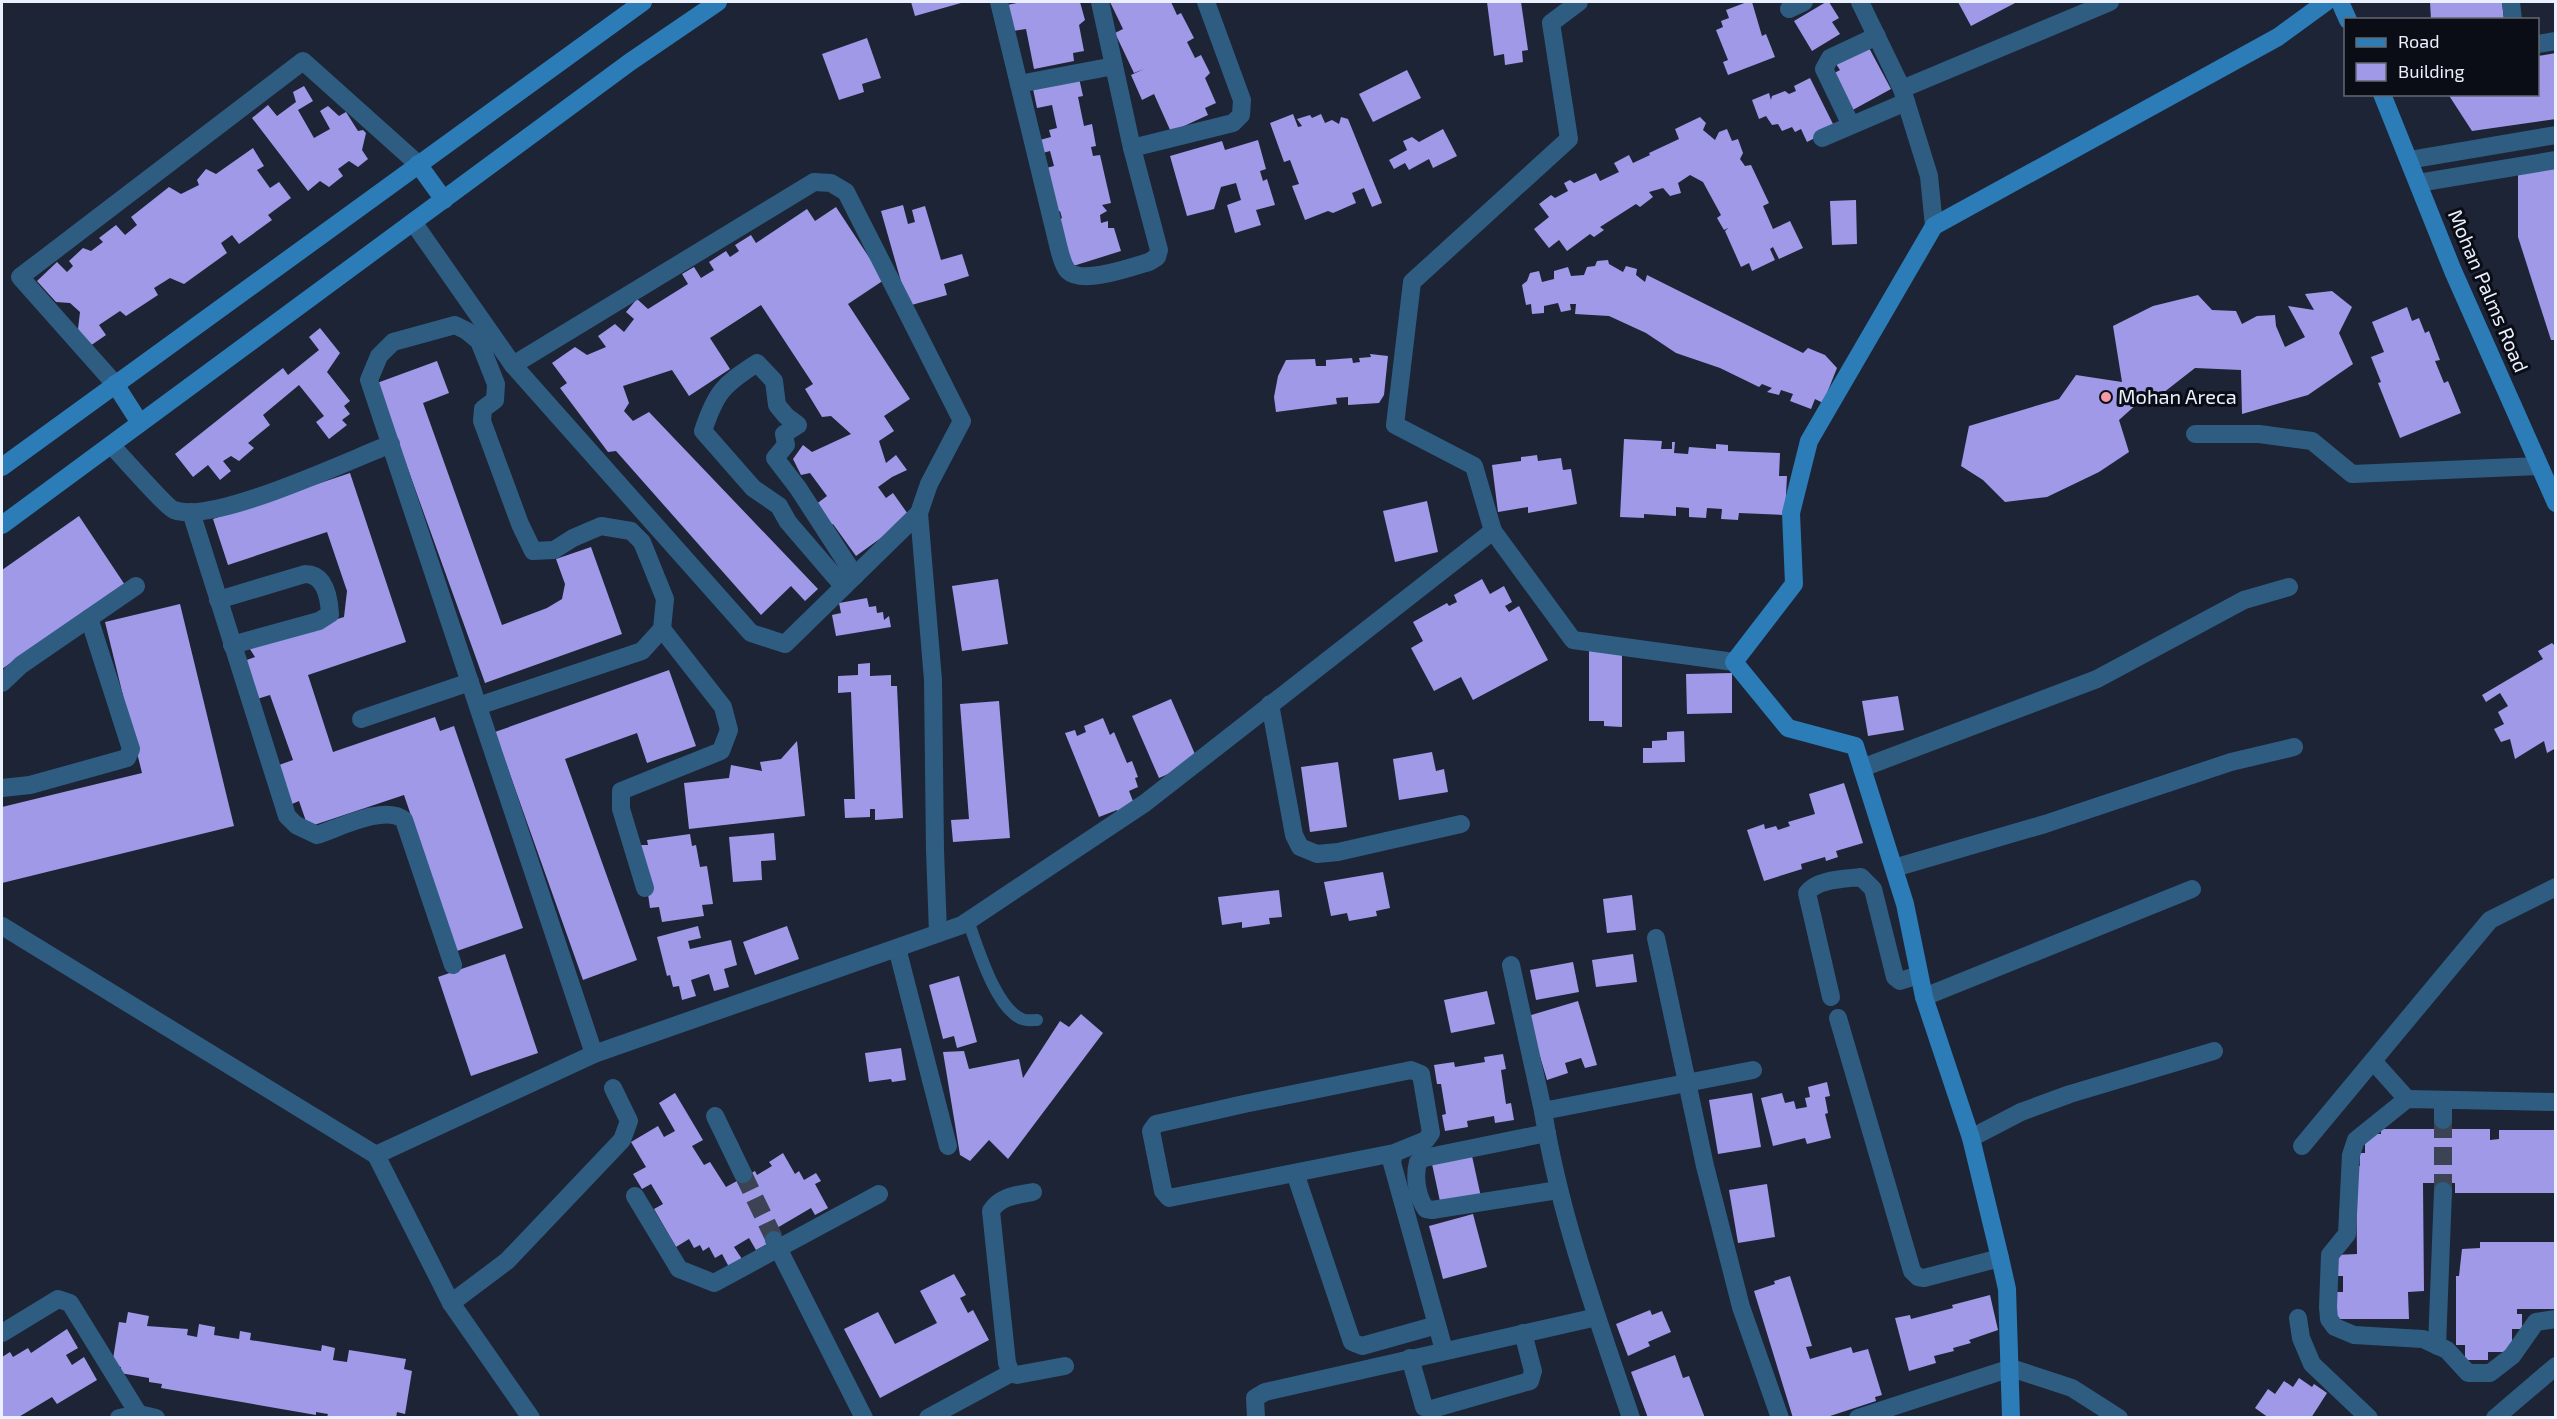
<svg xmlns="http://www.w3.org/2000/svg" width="2557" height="1419" viewBox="0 0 2557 1419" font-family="'Exo 2',sans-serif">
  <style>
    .building { fill: #9f99e8 }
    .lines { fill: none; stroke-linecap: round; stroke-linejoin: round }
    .street-tunnel { stroke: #3b4354; stroke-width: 18; stroke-dasharray: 18 9; stroke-linecap: butt }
    .lane { stroke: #2f5d82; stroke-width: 12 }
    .street { stroke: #2f5d82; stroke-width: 18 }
    .secondary { stroke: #2c7cb7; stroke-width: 18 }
    .poi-dot { fill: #f49aa6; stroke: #0a0d15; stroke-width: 2 }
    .labels { text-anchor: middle; stroke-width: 6; stroke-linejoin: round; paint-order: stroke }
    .street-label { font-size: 20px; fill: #eaf0fd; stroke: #0a0d15 }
    .poi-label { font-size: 20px; fill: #eaf0fd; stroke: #0a0d15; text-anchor: start }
  </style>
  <rect width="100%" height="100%" fill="#1c2436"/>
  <g class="building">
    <path d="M911 2H961V3L915 16Z"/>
    <path d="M1021 2H1080L1085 20 1079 25 1084 51 1073 53 1074 61 1034 69 1026 29 1013 31 1007 5Z"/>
    <path d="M1110 2H1171L1177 15 1181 13 1194 38 1187 42 1195 58 1201 55 1210 73 1205 78 1216 103 1205 108 1208 115 1171 132 1154 94 1142 100 1131 75 1144 69 1134 73 1115 33 1123 29Z"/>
    <path d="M1487 2H1521L1528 50 1522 51 1523 62 1505 65 1504 54 1494 56Z"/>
    <path d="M1747 2H1752L1762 36 1766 34 1775 57 1728 75 1723 62 1728 60 1716 30 1723 27 1721 21 1729 18 1726 10Z"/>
    <path d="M1826 2H1829L1839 18 1832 22 1840 34 1812 51 1794 21Z"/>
    <path d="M1958 2H2017L1971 26Z"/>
    <path d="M2430 2H2502L2504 20H2431Z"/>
    <path d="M867 38 881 78 862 84 864 92 839 100 822 54Z"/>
    <path d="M1868 46 1891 89 1849 112 1829 76 1840 70 1836 64Z"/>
    <path d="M2556 53V119L2472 131 2448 94H2538V56Z"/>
    <path d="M1407 70 1421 98 1373 122 1359 94Z"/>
    <path d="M1079 78 1083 96 1078 97 1084 126 1092 124 1096 146 1091 147 1093 156 1100 155 1111 203 1102 205 1107 211 1100 215 1101 223 1108 221V228H1114L1121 251 1070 267 1056 222 1062 218 1060 211 1052 213 1042 169 1054 166 1050 151 1039 154 1036 141 1051 137 1049 130 1057 128 1052 105 1037 108 1033 89Z"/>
    <path d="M1810 78 1835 128 1807 142 1801 129 1795 132 1792 127 1782 131 1778 124 1772 125 1766 116 1759 119 1752 100 1769 93 1771 100 1772 96 1785 91 1789 94 1796 91 1794 86Z"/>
    <path d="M304 86 313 101 298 110 314 138 330 129 320 111 328 106 339 116 346 112 358 131 363 130 366 133 362 150 368 159 358 167 349 161 338 169 343 176 329 187 320 181 308 191 252 118 268 105 277 116 296 102 293 92Z"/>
    <path d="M1293 114 1298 127 1302 126 1297 119 1310 115 1312 118 1321 114 1325 123 1332 120 1339 124 1341 117 1348 119 1382 203 1372 207 1364 188 1352 193 1356 203 1333 213 1328 211 1305 220 1292 186 1299 184 1290 160 1284 162 1270 123Z"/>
    <path d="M1700 117 1706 123 1703 130 1715 140 1719 132 1727 129 1732 141 1738 139 1743 153 1740 159 1745 166 1751 165 1769 203 1763 206 1773 229 1790 221 1803 248 1779 259 1773 247 1770 249 1775 260 1752 271 1749 263 1741 267 1725 231 1728 228 1724 230 1717 218 1721 215 1703 182 1690 175 1678 183 1681 193 1670 196 1663 188 1649 192 1653 197 1640 207 1636 204 1600 227 1604 230 1594 237 1590 234 1567 251 1559 240 1549 248 1534 229 1549 217 1539 204 1551 195 1555 198 1568 191 1564 183 1570 180 1574 183 1596 173 1600 181 1619 172 1614 163 1629 155 1633 163 1650 155 1649 153 1679 139 1675 129Z"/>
    <path d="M1443 129 1457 156 1433 168 1429 159 1409 170 1405 163 1394 169 1389 160 1407 150 1403 141 1412 137 1419 142Z"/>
    <path d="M1258 140 1266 169 1260 171 1263 181 1267 179 1275 205 1256 210 1261 225 1235 233 1227 205 1241 200 1236 183 1221 187 1214 209 1187 216 1170 156 1222 141 1225 150Z"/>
    <path d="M253 148 264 166 257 170 270 188 279 182 291 198 268 215 272 220 239 244 232 235 221 243 227 253 184 284 170 278 154 288 158 295 126 316 120 311 99 325 106 335 90 346 78 329 80 312 70 303 56 302 37 281 57 262 67 272 73 266 69 261 83 248 91 251 103 242 99 238 116 225 125 235 137 225 131 217 169 187 181 194 199 185 197 180 206 169 216 174Z"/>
    <path d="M2556 166V340H2551L2518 237V173Z"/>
    <path d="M1856 200 1857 244 1832 245 1830 201Z"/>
    <path d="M903 205 908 224 915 222 912 210 925 206 941 260 962 254 969 276 944 284 947 295 908 306 881 211Z"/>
    <path d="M836 207 884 280 848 304 910 399 884 416 894 431 879 441 886 463 896 455 907 470 892 477 878 487 886 498 893 493 910 517 856 556 833 524 830 526 815 505 827 496 810 473 801 475 793 459 803 445 812 452 851 434 831 416 822 417 805 389 813 384 761 305 710 338 730 369 689 396 672 370 623 386 629 403 624 411 633 421 649 412 818 589 805 601 791 586 761 615 616 451 608 452 560 388 567 383 552 363 575 347 587 355 606 347 598 336 615 324 624 332 634 319 626 312 637 299 648 309 688 284 682 274 694 267 701 278 714 270 709 262 726 251 730 257 739 251 735 245 751 235 756 243 807 209 815 221Z"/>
    <path d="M1608 260 1609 264 1623 272 1626 266 1637 269 1636 275 1645 282 1647 275 1803 353 1808 348 1825 355 1837 368 1823 403 1815 399 1811 409 1790 401 1793 394 1781 390 1779 395 1767 392 1772 388 1762 384 1759 387 1720 368 1676 353 1646 333 1609 316 1575 314 1576 304H1570L1571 310 1561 312 1558 303 1544 306V313L1532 314 1531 304 1526 305 1522 285 1527 281 1530 273 1539 271 1542 282 1554 279V271L1568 267 1571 276 1584 275 1587 267 1595 266 1597 261Z"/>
    <path d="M2332 291 2352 307 2339 333 2353 364 2308 395 2242 414 2241 370 2195 368 2163 393 2138 403 2119 420 2129 452 2099 472 2047 497 2005 502 1983 480 1961 466 1969 426 2059 399 2076 375 2122 382 2113 326 2153 306 2198 295 2212 310 2236 311 2242 324 2257 316 2275 315 2276 326 2285 347 2305 337 2288 306 2314 310 2305 294Z"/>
    <path d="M2407 307 2412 321 2419 318 2425 333 2429 331 2440 360 2435 361 2444 383 2448 381 2461 413 2400 438 2378 383 2381 382 2371 357 2384 352 2372 322Z"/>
    <path d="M320 328 340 353 327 372 350 401 344 406 350 414 342 420 347 425 329 439 316 422 324 416 299 385 263 415 270 425 248 443 254 448 239 461 231 456 223 461 231 471 220 480 208 465 193 477 175 454 283 368 288 375 319 350 309 337Z"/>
    <path d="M1370 354 1388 356 1384 395 1379 403 1348 405V397L1336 398 1337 404 1276 412 1274 397 1278 376 1286 360 1315 359 1316 366H1326V360L1352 358 1353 363 1360 362 1359 358 1371 357Z"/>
    <path d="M437 361 449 393 423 403 502 625 547 608 562 599 565 584 556 559 591 547 622 634 485 683 377 383Z"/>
    <path d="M1624 439 1662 441 1661 449H1672V442H1675L1674 453 1688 454 1689 447 1716 449V444L1728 445V451L1780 453 1779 476H1787L1785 515 1739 513 1738 520 1721 519 1722 509 1707 508 1706 518 1689 517V508L1676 507V516L1644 514V518L1620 517Z"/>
    <path d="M1537 455 1538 461 1561 458 1563 470 1571 469 1577 504 1528 513V507L1498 512 1492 465 1521 461V457Z"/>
    <path d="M350 473 406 642 308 675 333 752 435 717 440 731 454 726 523 928 457 951 404 795 308 827 299 801 292 804 279 765 293 760 270 695 257 699 244 661 255 657 248 646 344 617 347 591 327 532 228 565 213 519Z"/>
    <path d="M1427 501 1438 552 1395 562 1383 511Z"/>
    <path d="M79 516 125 585 2 669V570Z"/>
    <path d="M998 579 1008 644 962 651 952 586Z"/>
    <path d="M1482 579 1490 594 1504 586 1512 602 1505 606 1509 612 1519 606 1548 660 1473 700 1461 677 1434 691 1411 648 1423 641 1413 622 1447 603 1449 606 1457 602 1454 595Z"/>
    <path d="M867 598 869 607 876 606 877 613 883 612 884 620 889 616 891 627 836 636 832 615 841 613 839 603Z"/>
    <path d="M180 604 234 826 2 883V807L142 773 105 622Z"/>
    <path d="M2552 643 2556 647V748L2547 753 2544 741 2515 759 2510 739 2501 742 2494 729 2504 724 2498 712 2508 706 2500 693 2486 702 2482 695 2543 659 2538 651Z"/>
    <path d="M1589 648H1622V727L1604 726V721H1589Z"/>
    <path d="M870 663V676L891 675V686H897L903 818 875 820V809H870V817L845 818 844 799H855L851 692 838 693V676L858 675V664Z"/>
    <path d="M669 670 696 746 647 763 637 733 565 759 637 960 583 980 495 732Z"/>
    <path d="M1732 673V713L1687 714 1686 674Z"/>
    <path d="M1898 696 1904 730 1868 736 1862 701Z"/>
    <path d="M1171 699 1198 761 1159 778 1132 716Z"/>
    <path d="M999 701 1010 838 953 842 951 820 969 819 960 704Z"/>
    <path d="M1103 718 1110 735 1114 732 1127 763 1132 761 1138 777 1135 778 1138 787 1129 791 1135 806 1118 813 1117 810 1099 817 1065 733 1075 730 1077 736 1086 732 1084 726Z"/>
    <path d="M1684 731 1685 762 1643 763V748H1652V741L1667 740V732Z"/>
    <path d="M797 741 805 816 689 829 684 783 729 778 731 765 762 771 760 762 781 759Z"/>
    <path d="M1432 752 1436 771 1444 769 1448 792 1399 800 1393 759Z"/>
    <path d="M1338 762 1347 827 1310 832 1301 767Z"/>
    <path d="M1844 783 1863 843 1836 851 1838 857 1826 861 1825 857 1801 864 1802 869 1764 881 1747 830 1764 824 1765 829 1776 826 1778 830 1790 826 1788 822 1815 814 1809 794Z"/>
    <path d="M774 833 776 860 761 861 762 880 733 882 729 837Z"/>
    <path d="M690 834 692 846 696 845 700 867 707 866 713 904 702 905 704 916 662 922 659 907 650 908 641 845H648L647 840Z"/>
    <path d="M1383 872 1390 908 1376 911 1377 916 1349 921 1347 913 1331 916 1324 882Z"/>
    <path d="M1279 890 1282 917 1269 918 1270 924 1242 928V922L1222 925 1218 897Z"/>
    <path d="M1632 895 1636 930 1607 933 1603 899Z"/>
    <path d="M698 926 701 938 688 941 690 949 731 940 737 965 724 969 729 987 714 991 709 974 691 980 696 996 682 1000 679 986 673 987 670 975 667 976 657 937Z"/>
    <path d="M787 926 799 959 755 975 743 942Z"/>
    <path d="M505 954 538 1053 471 1076 438 977Z"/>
    <path d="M1633 954 1637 982 1596 987 1592 960Z"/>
    <path d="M1573 962 1579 992 1536 1000 1530 970Z"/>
    <path d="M959 976 977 1042 957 1048 954 1036 943 1039 929 985Z"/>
    <path d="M1487 991 1495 1024 1451 1033 1444 1000Z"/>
    <path d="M1578 1001 1597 1065 1585 1068 1581 1058 1565 1063 1568 1073 1547 1080 1528 1016Z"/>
    <path d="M1081 1014 1103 1033 1008 1159 989 1140 970 1161 960 1155 943 1052 964 1051 969 1069 1019 1059 1023 1078 1060 1021 1069 1027Z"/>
    <path d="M901 1048 906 1080 892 1082 891 1079 869 1082 865 1053Z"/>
    <path d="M1503 1054 1506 1069 1501 1070 1506 1104 1511 1103 1514 1120 1495 1123 1494 1116 1467 1121 1468 1127 1445 1131 1442 1115 1446 1114 1441 1084H1437L1434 1065 1454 1062 1455 1067 1485 1062 1484 1057Z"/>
    <path d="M1827 1082 1830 1096 1825 1097 1828 1113 1825 1114 1831 1138 1807 1144 1805 1138 1773 1146 1761 1098 1782 1093 1785 1103 1794 1101 1796 1109 1807 1107 1805 1098 1810 1097 1808 1087Z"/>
    <path d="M675 1093 703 1140 692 1146 704 1165 710 1162 726 1187 755 1171 757 1175 772 1166 769 1162 783 1153 795 1174 799 1171 804 1180 816 1173 821 1181 815 1184 828 1208 815 1215 811 1208 765 1235 769 1243 756 1250 749 1238 734 1247 742 1259 729 1267 722 1254 715 1258 709 1247 703 1251 700 1245 694 1248 689 1239 676 1247 654 1209 663 1204 651 1184 642 1189 633 1174 646 1167 631 1142 658 1126 664 1137 675 1131 659 1103Z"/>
    <path d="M1752 1093 1761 1147 1718 1154 1709 1100Z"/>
    <path d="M2381 1129H2490V1140L2499 1139V1130H2556V1193H2455V1183H2423L2424 1291 2408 1292 2409 1319H2333V1292H2343V1276H2335V1255L2357 1254 2356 1166H2360V1153H2365V1134H2381Z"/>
    <path d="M1472 1156 1481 1197 1441 1206 1432 1164Z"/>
    <path d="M1767 1184 1775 1237 1738 1243 1729 1190Z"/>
    <path d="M1473 1214 1487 1267 1443 1279 1429 1226Z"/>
    <path d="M2480 1242H2556V1309H2517V1314H2522V1329H2512V1352H2488V1360H2465V1345H2456V1276H2459L2462 1249 2480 1248Z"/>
    <path d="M954 1274 966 1295 960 1298 968 1313 973 1310 989 1340 880 1398 844 1329 878 1312 895 1344 937 1323 920 1291Z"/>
    <path d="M1790 1276 1812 1346 1806 1347 1810 1359 1851 1347 1853 1353 1868 1349 1882 1395 1875 1397 1876 1401 1824 1418H1793L1754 1291 1775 1284 1774 1281Z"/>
    <path d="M1990 1295 1998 1330 1969 1340 1971 1343 1953 1348 1954 1351 1934 1356 1936 1363 1909 1371 1895 1318 1910 1315 1911 1319 1953 1308 1952 1305Z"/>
    <path d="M1650 1310 1652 1315 1662 1311 1671 1332 1648 1342 1650 1346 1628 1356 1616 1324Z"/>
    <path d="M128 1312 149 1316 147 1326 188 1329 187 1335 197 1337 199 1324 215 1327 214 1335 239 1339 240 1331 251 1333 250 1340 321 1351 322 1345 335 1348 333 1360 347 1362 349 1350 406 1359 404 1369 412 1371 405 1414 397 1412 396 1418H333L327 1417 328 1414 316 1412V1415L161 1388 162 1384 149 1382V1378L120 1373 121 1367 112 1365 119 1322 126 1323Z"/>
    <path d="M67 1329 78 1348 66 1355 72 1365 84 1357 97 1380 57 1404 52 1397 17 1418H2V1357L10 1352 13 1357 28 1348 31 1353Z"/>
    <path d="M1675 1355 1683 1378 1689 1376 1705 1418H1648L1631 1372Z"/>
    <path d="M2299 1378 2312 1387 2314 1384 2327 1393 2311 1418H2269L2255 1408 2268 1389 2275 1394 2284 1381 2293 1387Z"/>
  </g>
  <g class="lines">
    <g class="street-tunnel">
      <path d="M2443 1120V1191"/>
      <path d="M743 1174 774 1238"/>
    </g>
    <path class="lane" d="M968 921C978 947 995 1008 1022 1019 1026 1021 1032 1020 1037 1020"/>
    <g class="street">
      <path d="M999 2 1059 249C1061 256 1063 266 1068 271 1083 285 1131 267 1149 262L1157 257 1159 250 1132 148 1100 2"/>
      <path d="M1860 2 1902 89 1929 176 1934 226"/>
      <path d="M2511 2 2513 20"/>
      <path d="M1789 9 1804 2"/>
      <path d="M2538 44 2556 41"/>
      <path d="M1019 84 1114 66"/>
      <path d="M1902 89 2110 2"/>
      <path d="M1851 125 1824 69 1830 58 1877 36"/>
      <path d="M1822 138 1906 102"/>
      <path d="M1132 148 1233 123 1241 115 1242 100 1206 2"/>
      <path d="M2409 160 2556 135"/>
      <path d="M2418 183 2556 160"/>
      <path d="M413 222 513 365"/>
      <path d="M115 384 20 277 303 61 418 164"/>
      <path d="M2195 434H2259L2312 441 2352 474 2539 466"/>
      <path d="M111 445C121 455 166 507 174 510 213 525 349 460 391 444"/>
      <path d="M191 512 287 816 296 825 317 835C339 828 385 804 404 820L453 965"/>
      <path d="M919 513 929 484 962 421 846 192 831 183 814 182 513 365 751 633 785 644 919 513 933 680 935 850 938 933"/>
      <path d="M1493 531 1474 466 1395 425 1412 282 1569 139 1551 23 1579 2"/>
      <path d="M843 586 788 522 779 506 753 488 703 431C716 392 723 385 757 363L774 381 777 405 786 416 798 425 784 434 786 445 775 458 798 488 855 576"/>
      <path d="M218 600 305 574C325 574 329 597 330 614L319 621 232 645"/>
      <path d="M2 683 21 665 136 586"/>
      <path d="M1270 704 1294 835 1300 847 1317 854 1338 852 1461 824"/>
      <path d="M478 706 642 651 662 629 665 599 642 542 631 531 601 526 573 538 554 550 533 551 520 524 482 421 483 409 495 400 496 384 479 341 467 331 455 325 393 342 379 356 369 380 594 1054"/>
      <path d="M361 719 470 682"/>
      <path d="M1862 768 2097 679 2244 600 2289 587"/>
      <path d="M2 788 30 785 127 758 131 749 89 618"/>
      <path d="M1894 868 2045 824 2231 762 2294 747"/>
      <path d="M645 888 621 809V791L721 751 729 730 723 707 662 629"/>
      <path d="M2 926 376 1155 451 1303 531 1418"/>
      <path d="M1656 938 1705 1166 1741 1307 1780 1418"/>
      <path d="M897 948 948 1146"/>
      <path d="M1511 965 1543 1111"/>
      <path d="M1831 997 1807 893C1817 879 1845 879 1861 877L1873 889 1895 977 1900 981 1919 975"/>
      <path d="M1924 997 2192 889"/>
      <path d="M1838 1018 1912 1271 1918 1277 1924 1278 2000 1258"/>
      <path d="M2373 1061 2407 1099"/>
      <path d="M2443 1100V1120"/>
      <path d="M2556 1102 2407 1099 2356 1140 2351 1155 2347 1234 2330 1255 2328 1307 2329 1319 2335 1327 2354 1335 2423 1339 2447 1350 2468 1373H2490L2512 1356 2536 1322 2556 1319"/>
      <path d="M715 1116 743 1174"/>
      <path d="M1547 1133 1424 1158 1418 1162C1414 1177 1417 1197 1426 1209L1432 1210 1558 1190"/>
      <path d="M1971 1138 2021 1112 2070 1094 2214 1051"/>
      <path d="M2302 1146 2490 920 2556 887"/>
      <path d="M1394 1153 1169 1198 1163 1191 1151 1131 1156 1124 1244 1104 1411 1070 1421 1074 1431 1133 1426 1140 1394 1153 1392 1163 1444 1350"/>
      <path d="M376 1155 594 1054 962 925 1145 803 1493 531 1573 640 1734 662"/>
      <path d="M1295 1173 1352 1342 1362 1346 1437 1325"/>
      <path d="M1033 1192C1017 1195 1000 1196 991 1211L1007 1363 1011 1373 1017 1375 1065 1366"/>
      <path d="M635 1196 679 1269 714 1283 879 1194"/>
      <path d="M774 1240 864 1418"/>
      <path d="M451 1303 507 1261 622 1140 629 1121 613 1088"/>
      <path d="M2298 1318 2301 1338 2312 1364 2369 1418"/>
      <path d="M2 1333 58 1299 70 1303 141 1418"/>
      <path d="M2437 1346 2443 1191"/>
      <path d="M1410 1358 1424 1407 1432 1409 1530 1381 1533 1371 1523 1333"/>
      <path d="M119 1418 139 1414 156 1418"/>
      <path d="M928 1418 1011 1373"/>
      <path d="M1256 1418 1255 1398 1265 1392 1597 1317"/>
      <path d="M1631 1418C1597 1316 1560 1217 1543 1111L1753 1070"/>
      <path d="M1858 1418 2011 1368 2072 1388 2119 1418"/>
      <path d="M2495 1418 2556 1366"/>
    </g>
    <g class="secondary">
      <path d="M2340 2 2348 20"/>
      <path d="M2382 94 2453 271 2556 503"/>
      <path d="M418 164 444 200"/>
      <path d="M115 384 140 423"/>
      <path d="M2 467 643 2"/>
      <path d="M2 525 630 62 718 2"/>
      <path d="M2011 1418 2007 1289 2000 1258 1971 1138 1924 997 1905 904 1855 746 1788 728 1734 662 1794 584 1791 513 1809 441 1934 226 2278 37 2326 2"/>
    </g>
  </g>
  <circle class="poi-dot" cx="2106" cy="397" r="6"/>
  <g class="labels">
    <g class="street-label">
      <text transform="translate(2488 291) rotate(67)" y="7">Mohan Palms Road</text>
    </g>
    <g class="poi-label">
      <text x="2118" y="404">Mohan Areca</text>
    </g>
  </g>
  <rect width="2557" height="1419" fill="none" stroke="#eaf0fd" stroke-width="6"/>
  <rect x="2344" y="18" width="195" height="78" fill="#0a0d15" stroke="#646872" stroke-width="1.5"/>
  <rect x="2356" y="38" width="30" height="9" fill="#2c7cb7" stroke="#646872" stroke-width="1.5"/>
  <text x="2398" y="48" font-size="18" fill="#eaf0fd">Road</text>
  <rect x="2356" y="63" width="30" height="18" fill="#9f99e8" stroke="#646872" stroke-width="1.5"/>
  <text x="2398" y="78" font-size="18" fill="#eaf0fd">Building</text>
</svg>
